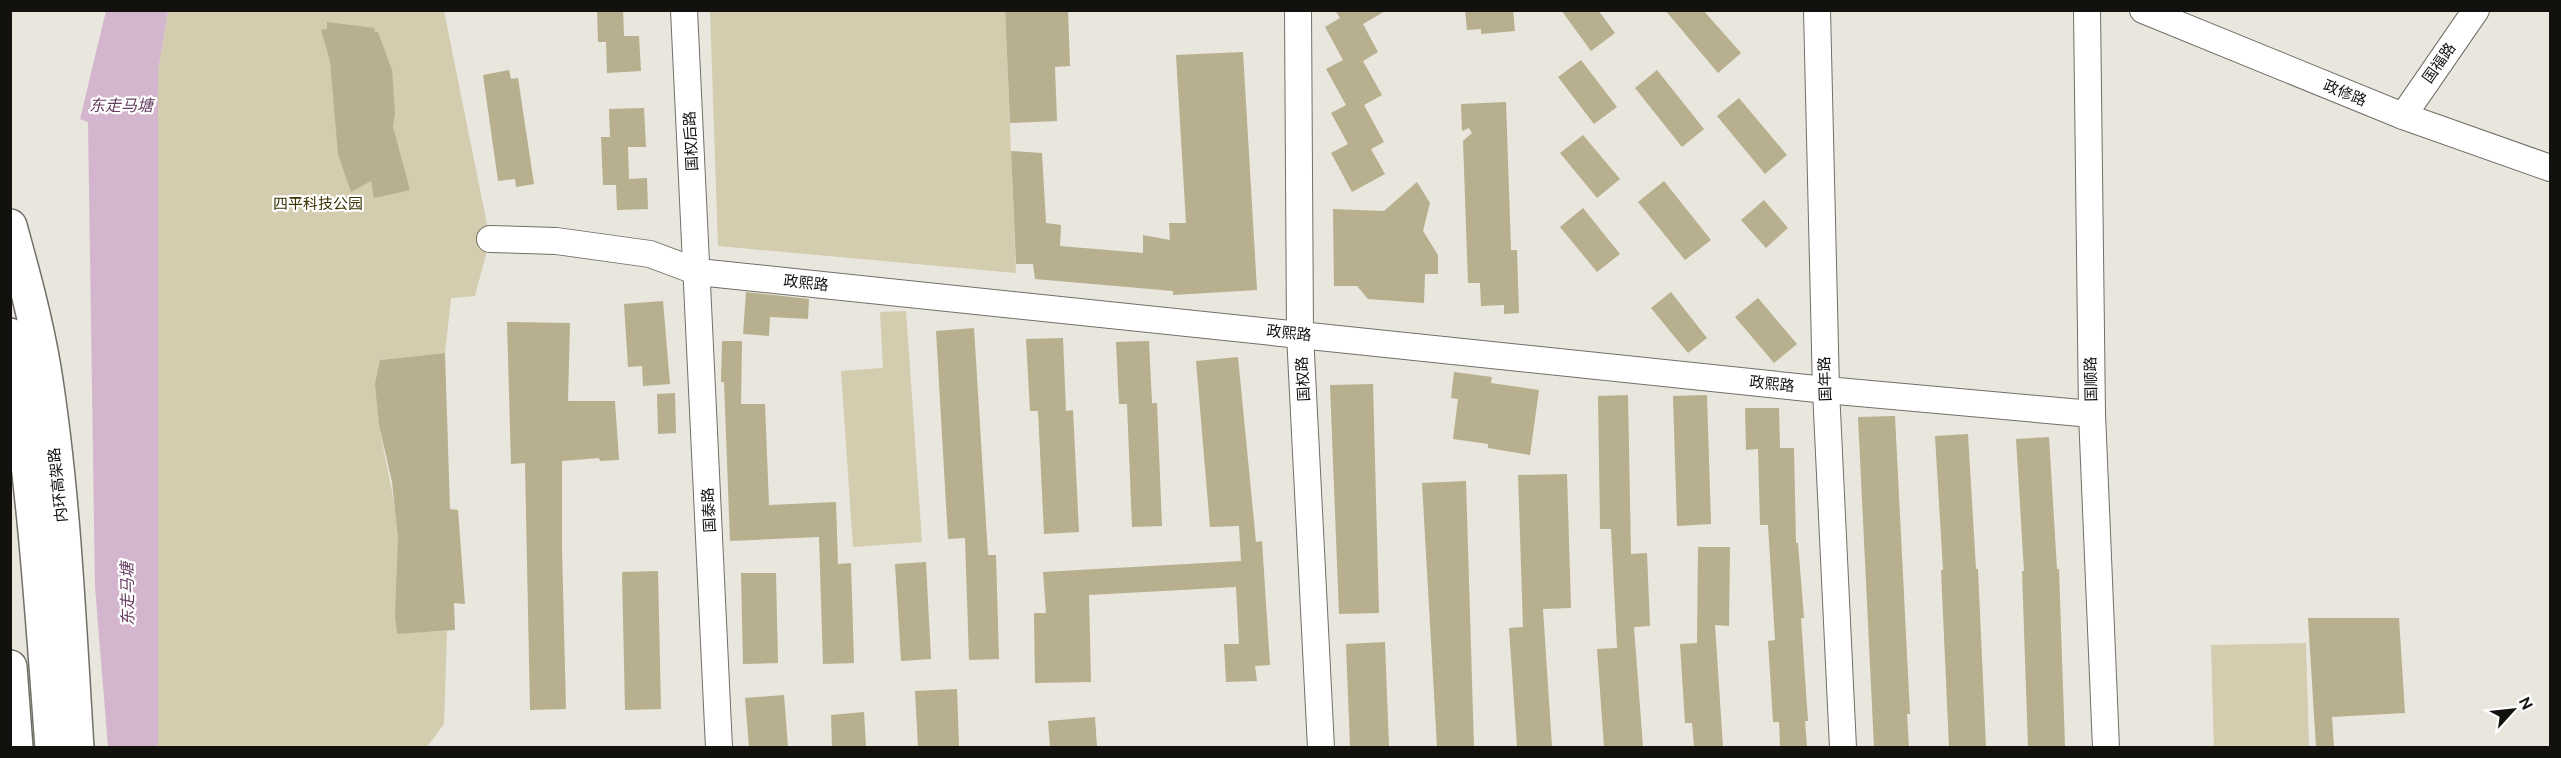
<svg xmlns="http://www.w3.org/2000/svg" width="2561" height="758" viewBox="0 0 2561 758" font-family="Ubuntu,'Noto Sans SC',sans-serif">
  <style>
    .green { fill: #d3ccaf }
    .water { fill: #d3b5ce }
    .building { fill: #b7af8d }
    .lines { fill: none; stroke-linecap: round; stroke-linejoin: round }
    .minor-casing { stroke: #716f67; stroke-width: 28 }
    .highway-casing { stroke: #716f67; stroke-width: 36 }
    .minor { stroke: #fff; stroke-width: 26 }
    .highway { stroke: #fff; stroke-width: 33 }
    .labels { text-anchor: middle; stroke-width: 4.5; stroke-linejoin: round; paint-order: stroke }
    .street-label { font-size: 15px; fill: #12110e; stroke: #fff }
    .park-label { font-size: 15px; fill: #3c3203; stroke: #fff }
    .water-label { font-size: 16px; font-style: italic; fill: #653b5f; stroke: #fff }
  </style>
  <rect width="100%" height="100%" fill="#e8e6dd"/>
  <g class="green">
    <path d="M168 11H444L490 239 475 296 451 298 445 353 380 360C368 419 395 477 398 537 400 569 393 601 397 633L447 631 444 724 427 747 158 748V71Z"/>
    <path d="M710 11H1005L1016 273 718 246Z"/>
    <path d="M906 311 922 542 853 547 841 371 883 368 880 312Z"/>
    <path d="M2306 643 2309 747H2214L2211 645Z"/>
  </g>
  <path class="water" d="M106 11H168L158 71V747H108L95 587 88 122 80 119Z"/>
  <g class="building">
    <path d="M597 10H623L624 36H639L641 71 607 73 606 42H598Z"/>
    <path d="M1005 10H1068L1070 66 1055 67 1057 121 1010 123Z"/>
    <path d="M1335 10H1387L1363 24 1378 52 1363 61 1382 95 1364 105 1384 142 1371 149 1385 174 1352 192 1331 153 1348 144 1331 113 1346 105 1326 69 1343 60 1325 27 1340 18Z"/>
    <path d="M1465 10H1513L1515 31 1481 34V29L1467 30Z"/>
    <path d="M1561 10H1598L1615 33 1591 51Z"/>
    <path d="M1665 10H1703L1741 53 1718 73Z"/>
    <path d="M327 22 374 28 375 32H378L392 70 395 112 393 127 410 190 374 198 371 181 351 192 338 154 330 61 321 30 327 29Z"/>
    <path d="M1243 52 1257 290 1173 295V291L1035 279 1033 264H1016L1011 151 1042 153 1046 223 1061 225 1060 246 1143 253V235L1170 240 1169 223H1186L1176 55Z"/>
    <path d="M1581 60 1617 107 1594 124 1558 77Z"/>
    <path d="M509 70 511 79 518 78 534 184 516 187 515 179 498 181 483 75Z"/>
    <path d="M1657 70 1704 129 1682 147 1635 88Z"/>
    <path d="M1739 98 1787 155 1765 174 1717 116Z"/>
    <path d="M1506 102 1511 250H1517L1519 313 1504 314V305L1481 306 1480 283H1468L1463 141 1472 133 1469 128 1462 131 1461 104Z"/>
    <path d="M644 108 646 147H628L629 179 647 178 648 209 617 210 616 185H603L601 137H610L609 109Z"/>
    <path d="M1583 135 1620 179 1597 198 1560 153Z"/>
    <path d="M1664 181 1711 240 1685 260 1638 202Z"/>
    <path d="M1417 182 1430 203 1423 231 1438 255V274H1425L1424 303 1368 299 1357 286H1334L1333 209 1384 211Z"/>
    <path d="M1764 200 1788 228 1766 248 1741 220Z"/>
    <path d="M1583 208 1620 254 1597 272 1560 227Z"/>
    <path d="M746 292 809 299 808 319 770 317 769 336 743 334Z"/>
    <path d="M1671 292 1707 338 1688 353 1651 308Z"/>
    <path d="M1758 298 1797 344 1774 363 1735 317Z"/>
    <path d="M663 301 670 384 643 386 642 366 628 367 624 304Z"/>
    <path d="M507 322 570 323 568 401H615L619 460 600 461 599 458 562 461V549L566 709 530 710 525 463 511 464Z"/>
    <path d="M974 328 988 555H996L999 659 969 660 965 538 948 539 936 331Z"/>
    <path d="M1063 338 1066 411 1073 410 1079 532 1044 534 1038 411H1030L1026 339Z"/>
    <path d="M722 341H742L741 404H765L769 505 836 502 838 564 851 563 854 663 823 664 819 537 730 541 724 382H721Z"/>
    <path d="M1149 341 1152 403H1157L1162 526 1132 527 1127 404H1119L1116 342Z"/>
    <path d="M445 353 450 509 458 510 465 604 454 603 455 630 397 634 395 616 398 537 392 482 379 425 375 384 380 360Z"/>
    <path d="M1238 357 1256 542 1262 541 1270 665 1255 666 1257 681 1226 682 1224 644H1239L1236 587 1089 595 1091 682 1035 683 1034 613H1046L1043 572 1241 561 1239 526 1210 527 1196 361Z"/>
    <path d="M1454 372 1492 377 1491 383 1539 390 1530 455 1488 448V444L1453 439 1458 399 1451 398Z"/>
    <path d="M1373 384 1379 613 1339 614 1330 385Z"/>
    <path d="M675 393 676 433 658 434 657 394Z"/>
    <path d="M1628 395 1631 554 1647 553 1650 626 1634 627 1643 747H1604L1597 649 1617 648 1611 529H1600L1598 396Z"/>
    <path d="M1707 395 1711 524 1677 526 1673 396Z"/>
    <path d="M1745 408H1779L1780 448H1794L1796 543H1798L1804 618H1801L1808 721H1805L1807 747H1780L1779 722H1773L1768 641 1775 640 1768 525H1760L1758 449 1746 450Z"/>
    <path d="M1895 416 1910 714H1907L1909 747H1874L1858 417Z"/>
    <path d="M1968 434 1976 569H1978L1986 747H1949L1941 570H1943L1935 436Z"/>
    <path d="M2049 437 2057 569H2059L2065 747H2028L2022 571H2024L2016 439Z"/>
    <path d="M1567 474 1571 608 1543 609 1552 747H1517L1509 628 1523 627 1518 475Z"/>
    <path d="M1466 481 1474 747H1437L1422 483Z"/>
    <path d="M1698 547H1730L1729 626 1715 625 1723 747H1694L1692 723H1685L1680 644 1697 643Z"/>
    <path d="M926 562 931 659 901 661 895 564Z"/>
    <path d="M658 571 661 709 625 710 622 572Z"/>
    <path d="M741 573H776L778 663 743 664Z"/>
    <path d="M2308 618H2399L2405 713 2332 717 2334 747H2316Z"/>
    <path d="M1385 642 1389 747H1350L1346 644Z"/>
    <path d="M957 689 959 747H918L915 691Z"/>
    <path d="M784 695 788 747H749L745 698Z"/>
    <path d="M864 712 866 747H832L831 715Z"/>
    <path d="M1095 717 1097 747H1050L1048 721Z"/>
  </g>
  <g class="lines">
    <g class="minor-casing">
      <g id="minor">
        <path d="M684 10 719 748"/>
        <path d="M1298 10 1300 334 1321 748"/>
        <path d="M1817 10 1826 390 1843 748"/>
        <path d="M2087 10 2092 414 2106 748"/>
        <path d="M2143 10 2403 116 2550 168"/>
        <path d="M2403 116 2476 10"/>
        <path d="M490 239 556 241 650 254 698 272 1826 390 2092 414"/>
      </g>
    </g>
    <g class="highway-casing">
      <g id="highway">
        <path d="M10 226C23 273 36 320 44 368 64 493 69 621 77 748"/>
        <path d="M10 335C33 472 42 609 52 748"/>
        <path d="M10 667 16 748"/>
      </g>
    </g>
    <use href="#minor" class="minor"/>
    <use href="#highway" class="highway"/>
  </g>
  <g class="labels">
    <g class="street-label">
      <text transform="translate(2439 63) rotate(-55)" y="5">国福路</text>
      <text transform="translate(2345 93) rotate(22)" y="5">政修路</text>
      <text transform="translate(691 141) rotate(-93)" y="5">国权后路</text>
      <text transform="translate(806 283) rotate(6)" y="5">政熙路</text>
      <text transform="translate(1289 333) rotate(6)" y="5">政熙路</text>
      <text transform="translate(1303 379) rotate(-93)" y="5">国权路</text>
      <text transform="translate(1825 379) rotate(-92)" y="5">国年路</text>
      <text transform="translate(2091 379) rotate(-91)" y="5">国顺路</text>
      <text transform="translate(1772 384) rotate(6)" y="5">政熙路</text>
      <text transform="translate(58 485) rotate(-96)" y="5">内环高架路</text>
      <text transform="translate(709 510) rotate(-93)" y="5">国泰路</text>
    </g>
    <g class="park-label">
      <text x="318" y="209">四平科技公园</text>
    </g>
    <g class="water-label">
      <text x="121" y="111">东走马塘</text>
      <text transform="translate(127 594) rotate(-91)" y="6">东走马塘</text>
    </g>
  </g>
  <rect width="2561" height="758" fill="none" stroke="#12110e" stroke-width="24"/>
  <g transform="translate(2513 710) rotate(63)" stroke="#ffffff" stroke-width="4.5" paint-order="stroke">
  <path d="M0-4.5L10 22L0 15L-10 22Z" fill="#12110e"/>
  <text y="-9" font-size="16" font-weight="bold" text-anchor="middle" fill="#12110e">N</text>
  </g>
</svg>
